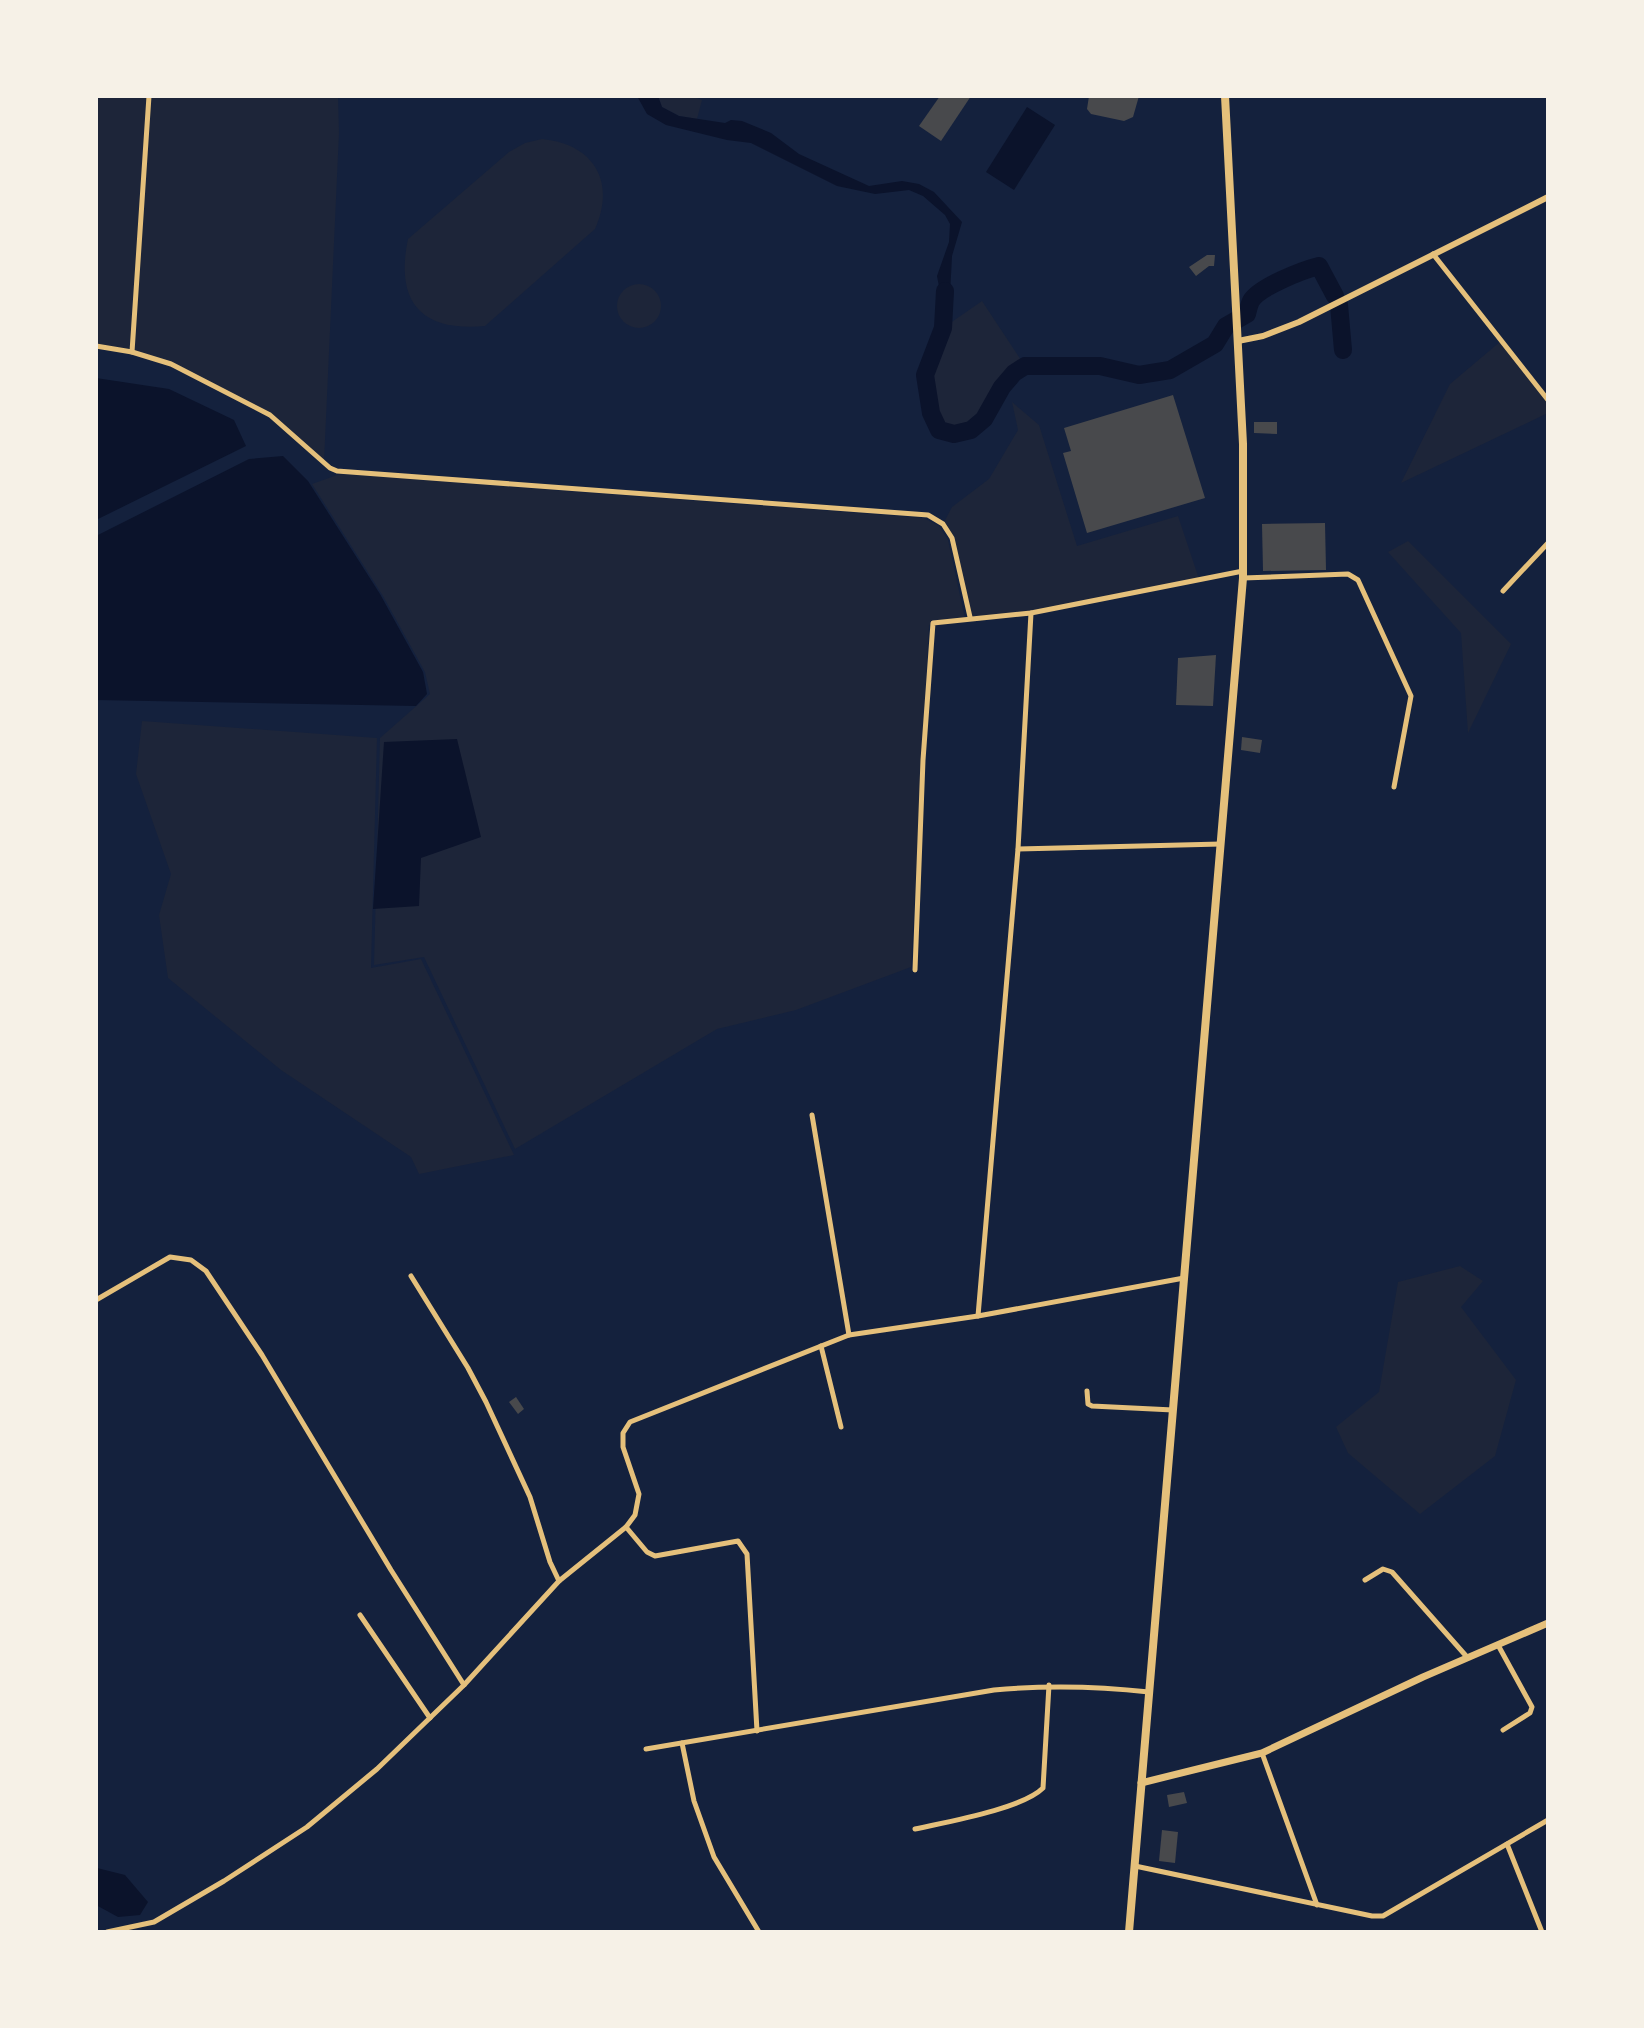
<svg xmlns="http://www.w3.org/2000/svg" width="1644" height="2028" viewBox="0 0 1644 2028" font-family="Raleway,sans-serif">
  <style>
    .green { fill: #1d2539 }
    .water { fill: #0b132b }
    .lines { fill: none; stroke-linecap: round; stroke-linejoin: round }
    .river { stroke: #0b132b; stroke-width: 18 }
    .building { fill: #48494c }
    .minor { stroke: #e5c07b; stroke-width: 5 }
    .tertiary { stroke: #e5c07b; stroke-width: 6 }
    .secondary { stroke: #e5c07b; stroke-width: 7 }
    .primary { stroke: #e5c07b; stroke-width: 8 }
  </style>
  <rect width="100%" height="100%" fill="#14213d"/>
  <g class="green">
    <path d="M96 96H338L339 133 324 462 270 415 171 364 96 346Z"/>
    <path d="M658 96H691L702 100 697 119 679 116 662 107Z"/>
    <path d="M542 139C594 144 616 182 595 229L485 326C420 332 395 301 408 239L509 152 525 143Z"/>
    <circle cx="639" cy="306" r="22"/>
    <path d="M982 301 1025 366C990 388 991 446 939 430L930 413 925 375 943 328Z"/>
    <path d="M1501 341 1548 400V413L1401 483 1450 384Z"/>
    <path d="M1012 402 1039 425 1077 546 1178 516 1199 579 1031 613 970 617 952 538 943 524 952 507 989 479 1018 430Z"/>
    <path d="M340 474 924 518 939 526 948 540 965 619 929 625 911 967 796 1010 717 1029 515 1149 424 957 374 965 380 738 430 694 425 672 383 596 312 484Z"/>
    <path d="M1408 541 1511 644 1468 733 1461 633 1388 552Z"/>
    <path d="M142 721 377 738 371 968 421 959 514 1155 419 1174 411 1157 281 1070 168 978 159 915 171 874 136 774Z"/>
    <path d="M1460 1266 1483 1281 1461 1307 1516 1380 1495 1456 1420 1514 1348 1453 1336 1427 1379 1392 1398 1282Z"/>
  </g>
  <g class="water">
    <path d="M637 96H658L662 107 679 116 725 123 731 120 742 121 771 133 799 154 869 186 902 181 919 184 934 192 962 222 952 256 950 295 944 313 937 276 949 242 950 224 945 215 923 196 909 190 875 194 837 186 751 143 727 140 666 125 647 114Z"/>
    <path d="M1027 107 1055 125 1014 190 986 172Z"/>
    <path d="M96 378 169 389 234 420 246 446 96 520Z"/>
    <path d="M283 456 308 481 380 594 423 672 427 694 416 706 96 700V536L249 459Z"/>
    <path d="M457 739 481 837 421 858 419 906 373 909 384 742Z"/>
    <path d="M97 1868 125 1875 148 1902 140 1915 118 1917 96 1905Z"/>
  </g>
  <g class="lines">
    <g class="river">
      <path d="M945 291 943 328 925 375 931 413 939 430 954 434 971 430 984 419 1002 387 1014 373 1025 366H1100L1139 375 1170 370 1215 344 1226 326 1247 314C1248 310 1249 305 1251 301 1259 287 1303 270 1319 266L1335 296"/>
      <path d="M1339 305 1343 350"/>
    </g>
  </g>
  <g class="building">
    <path d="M940 96H971L941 141 919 126Z"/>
    <path d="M1089 96H1139L1133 117 1124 121 1091 114 1087 109Z"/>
    <path d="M1207 255H1215L1214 266H1209L1196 276 1189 267Z"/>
    <path d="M1173 395 1205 498 1087 533 1063 453 1071 451 1064 428Z"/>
    <path d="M1254 422H1277V434L1254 433Z"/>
    <path d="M1325 523 1326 570 1263 571 1262 524Z"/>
    <path d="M1216 655 1213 706 1176 705 1178 658Z"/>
    <path d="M1242 737 1262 740 1260 753 1241 750Z"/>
    <path d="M516 1397 524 1409 518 1414 509 1402Z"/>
    <path d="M1184 1792 1187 1803 1169 1807 1167 1795Z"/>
    <path d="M1162 1830 1178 1832 1175 1863 1159 1861Z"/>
  </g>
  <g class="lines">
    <g class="minor">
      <path d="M1433 254 1548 400"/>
      <path d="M96 346 132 352 171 364 270 415 330 468 337 471 928 515 943 524 952 538 970 617"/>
      <path d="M132 352 149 96"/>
      <path d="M1243 578 1348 574 1358 580 1411 696 1394 787"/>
      <path d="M1503 591 1548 543"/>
      <path d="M1031 613 1018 849 978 1316 1184 1278"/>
      <path d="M1018 849 1221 844"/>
      <path d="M915 970 923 760 933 623 1031 613 1243 571"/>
      <path d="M812 1115 849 1335"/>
      <path d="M411 1276 468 1368 486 1402 530 1497 550 1562 559 1581"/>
      <path d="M96 1300 170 1257 191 1260 206 1271 262 1355 391 1570 464 1685"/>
      <path d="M821 1346 841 1427"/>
      <path d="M1087 1391 1088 1404 1092 1406 1173 1410"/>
      <path d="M626 1527 647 1552 655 1556 738 1541 747 1554 757 1731"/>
      <path d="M1365 1580 1383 1569 1392 1572 1467 1657"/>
      <path d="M360 1615 430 1718"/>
      <path d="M1498 1645 1532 1707 1530 1713 1503 1730"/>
      <path d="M682 1743 694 1801 714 1857 759 1932"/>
      <path d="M646 1749 994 1690C1047 1685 1096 1686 1149 1692"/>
      <path d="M1262 1753 1317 1905"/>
      <path d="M915 1829C946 1822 1022 1809 1043 1788L1049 1685"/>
      <path d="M1507 1844 1542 1932"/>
      <path d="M1135 1866 1372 1916H1383L1548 1820"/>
      <path d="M107 1932 154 1922 224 1881 307 1827 377 1769 464 1685 559 1581 626 1527 635 1515 639 1494 623 1447V1433L630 1422 849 1335 978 1316"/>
    </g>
    <path class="tertiary" d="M1238 341 1263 336 1299 322 1548 197"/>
    <path class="secondary" d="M1141 1783 1262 1753 1423 1677 1548 1623"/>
    <path class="primary" d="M1129 1932 1243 578V444L1225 96"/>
  </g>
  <rect width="1644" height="2028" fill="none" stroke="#f6f1e7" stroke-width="196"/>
</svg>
